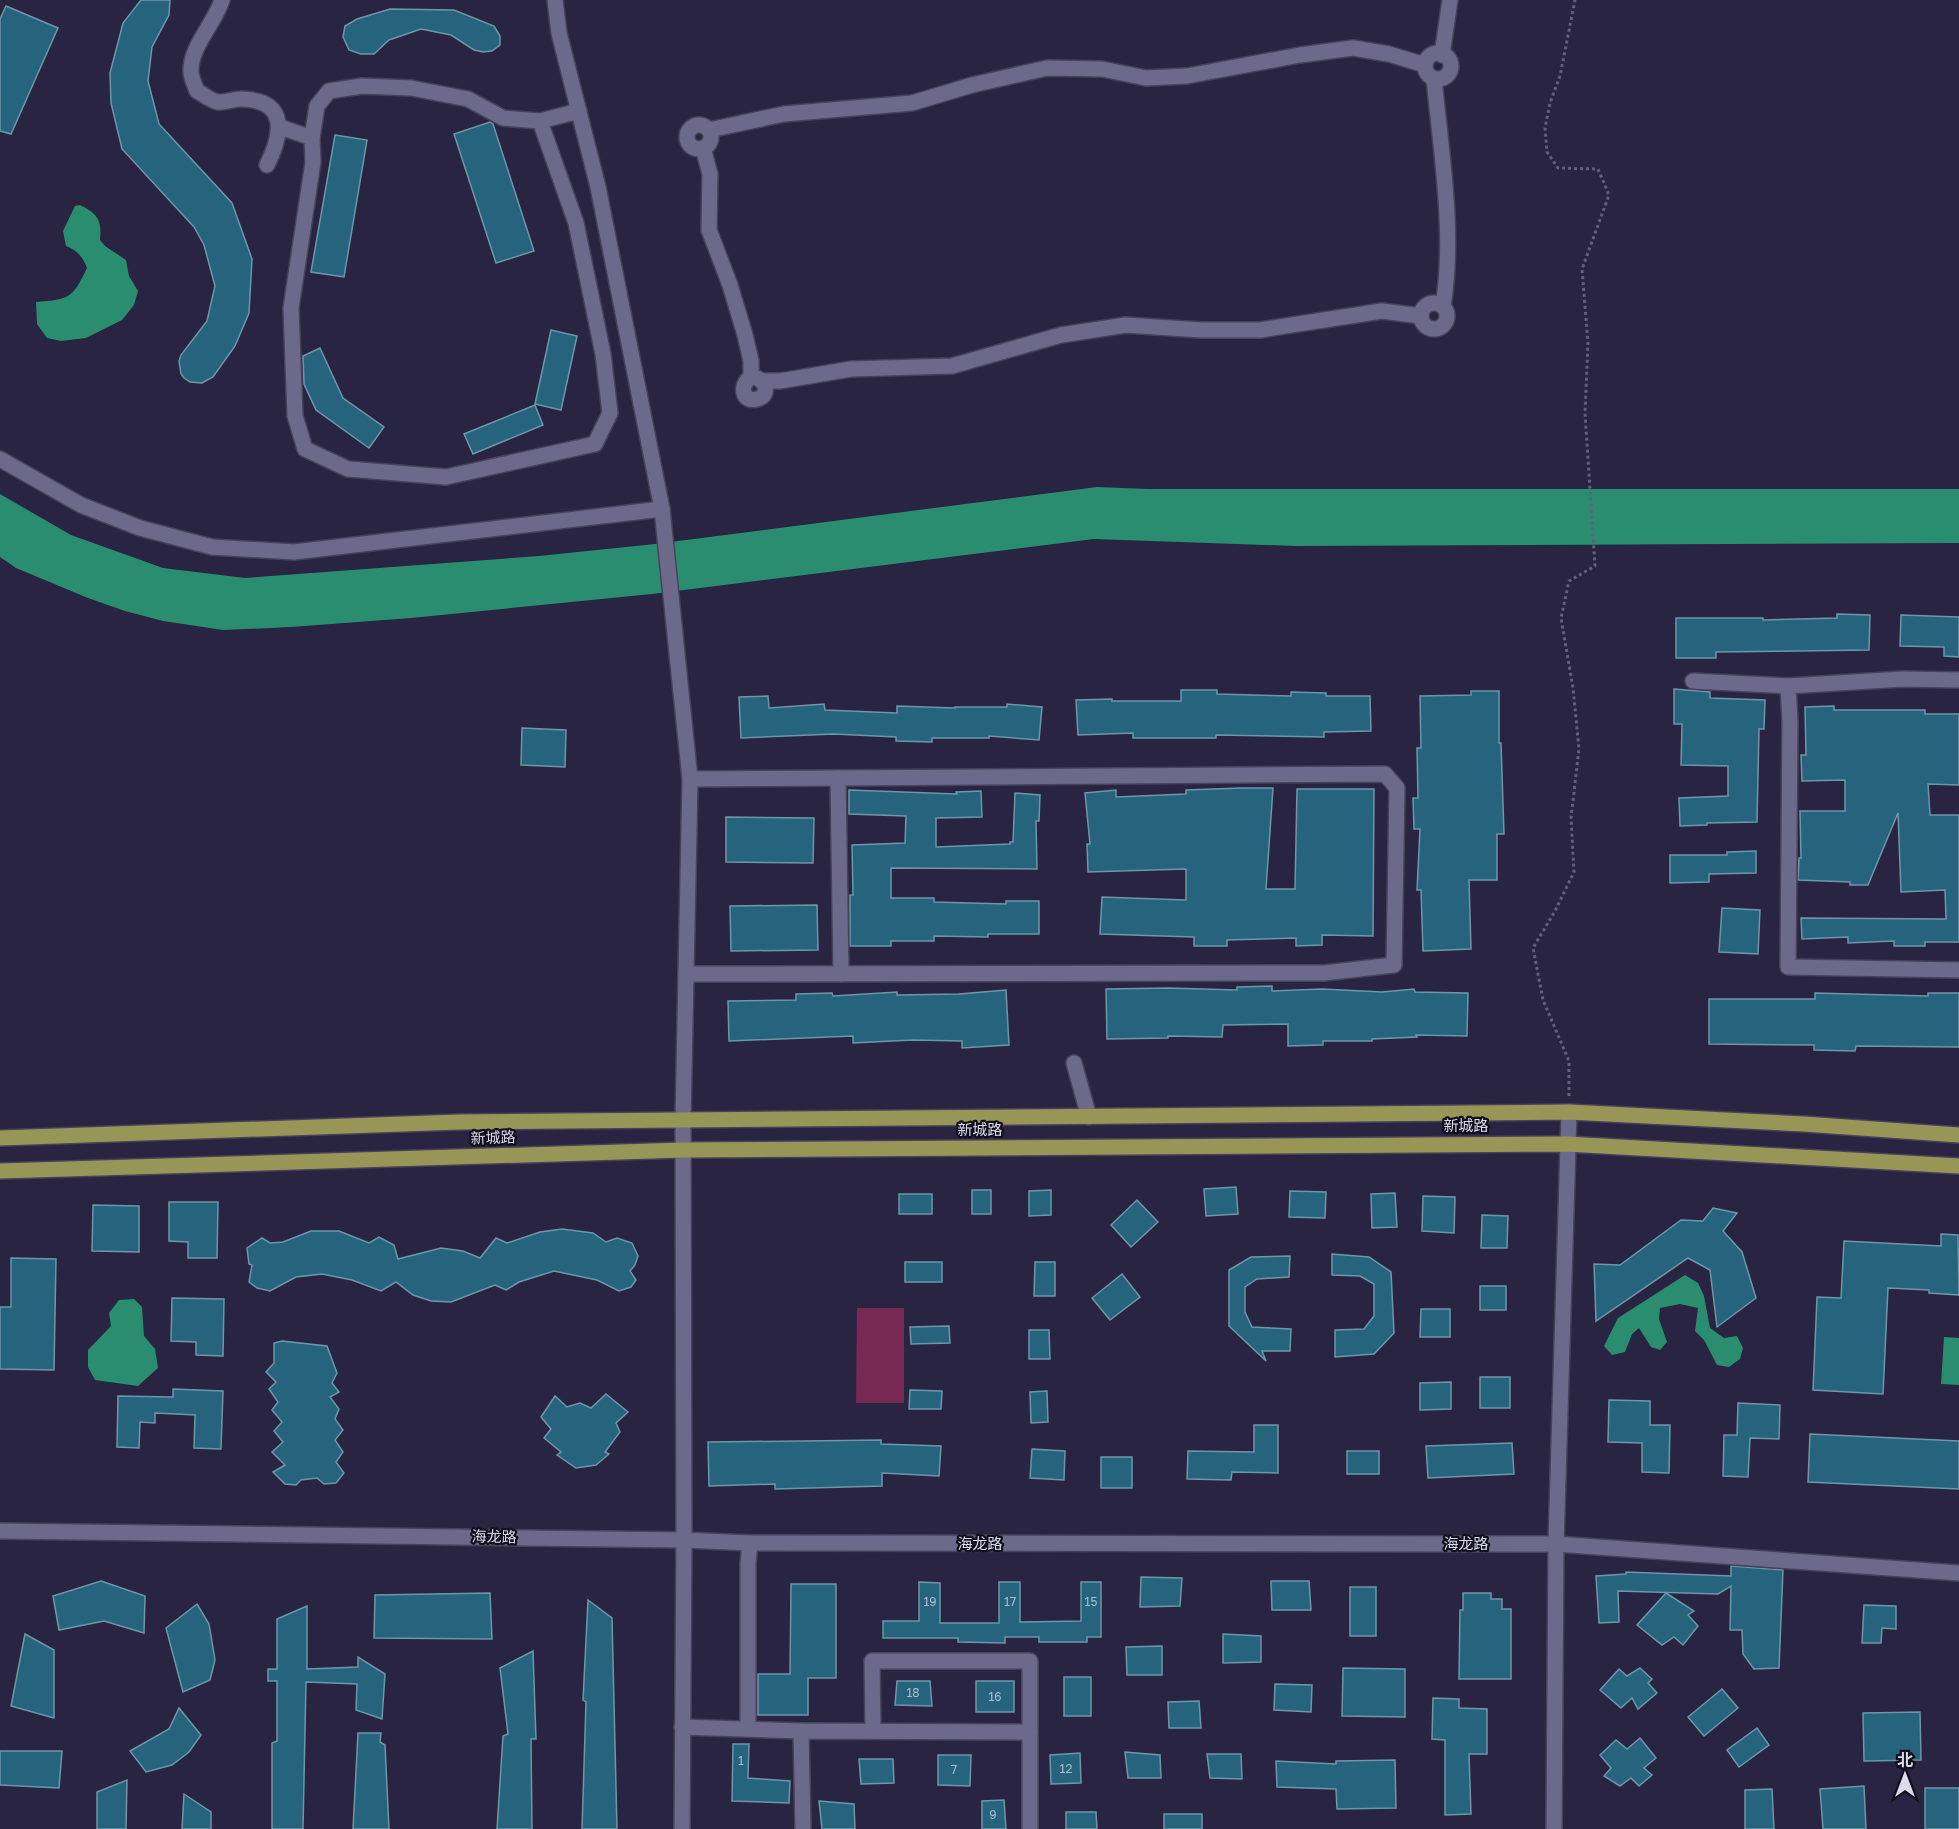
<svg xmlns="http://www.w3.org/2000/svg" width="1959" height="1829" viewBox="0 0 1959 1829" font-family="'Golos Text','Noto Sans SC',sans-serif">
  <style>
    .green { fill: #772954 }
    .water { fill: #2a8d70 }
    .building { fill: #26647e; stroke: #6e96a9; stroke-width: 1.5 }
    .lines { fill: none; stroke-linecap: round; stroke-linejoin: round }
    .minor-casing { stroke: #47425a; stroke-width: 18 }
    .major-casing { stroke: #47425a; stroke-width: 18 }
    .path { stroke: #63607a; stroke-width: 3; stroke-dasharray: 3 3; stroke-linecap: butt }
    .minor { stroke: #6d698b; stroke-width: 15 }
    .major { stroke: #979656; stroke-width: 15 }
    .labels { text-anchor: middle; stroke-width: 4.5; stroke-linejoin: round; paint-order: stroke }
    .number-label { font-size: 12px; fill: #aebcd1 }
    .street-label { font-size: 15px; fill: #dcdaed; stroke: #11101c }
  </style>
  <rect width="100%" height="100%" fill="#282441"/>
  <path class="green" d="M857 1308H904V1403H856Z"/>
  <g class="water">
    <path d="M80 205C98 214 102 220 100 240L105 246 126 260 129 276 138 291 134 305 122 320 86 338 61 341 47 338 37 324 36 302C70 299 72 299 87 268 83 257 77 250 66 246L63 231 75 206Z"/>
    <path d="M1097 487 1148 489H1959V543L1296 546 1094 539 652 594 411 618 291 627 223 630 163 621 125 611 88 598 16 568 0 557V494L71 535 163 568 245 578 539 556 655 544Z"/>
    <path d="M1685 1275 1698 1283 1704 1296 1710 1328 1724 1338 1737 1336 1743 1348 1740 1359 1729 1367 1717 1365 1704 1340 1695 1331 1698 1308 1680 1304 1660 1308 1659 1319 1667 1342 1660 1350 1651 1347 1639 1328 1632 1334 1625 1352 1612 1355 1604 1346 1618 1318Z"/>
    <path d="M134 1299 142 1307 144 1336 155 1349 158 1368 138 1386 95 1380 88 1367V1350L111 1326 109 1313 119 1300Z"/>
    <path d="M1944 1337 1959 1338V1385L1941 1384Z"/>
  </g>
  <g class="building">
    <path d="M141 0H170L169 15 152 47 148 81 159 124 232 203 252 259 249 313 235 346 213 377 202 383 190 382 184 378 181 374 179 361 181 355 207 321 215 286 204 245 194 227 122 149 111 103 110 73 123 23Z"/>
    <path d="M6 6 58 28 11 134 0 131V19Z"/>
    <path d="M390 9 454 10 494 26 500 36V45L492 51 483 52 474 50 451 35 421 29 389 40 374 54H361L349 50 343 37 345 26 357 19Z"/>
    <path d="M490 122 493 124 534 251 496 263 454 134Z"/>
    <path d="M335 135 367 140 344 277 311 272Z"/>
    <path d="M551 330 577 336 561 410 535 404Z"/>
    <path d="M320 348 343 398 384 427 369 448 316 410 304 384 303 356Z"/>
    <path d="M535 405 543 425 473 454 464 434Z"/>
    <path d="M1837 614 1870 615 1869 650 1716 652V658H1676V618H1763V620L1837 618Z"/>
    <path d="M1901 615 1959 617V657L1944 656V647L1900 646Z"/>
    <path d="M1674 689 1710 692V698L1765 700 1764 729H1759L1757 822 1707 823V825L1680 826 1679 798 1728 796V766L1681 765 1682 724H1674Z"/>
    <path d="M1181 690H1217V694L1291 696V692L1326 693V696H1370L1371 731 1324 732V737L1216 735V738H1133V733L1078 735 1076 700 1112 699V701H1181Z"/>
    <path d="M1471 691H1499V743H1501L1504 834H1497V880H1469L1471 949 1423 951 1421 890H1417L1420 829H1414L1413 798H1418L1417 748H1421L1420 696 1471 695Z"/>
    <path d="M768 696 769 708 824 704 825 710 897 713V706L955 708V707H1007V704L1042 707 1039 740 989 736V738H932V742L896 741V737L834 734 741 738 739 697Z"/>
    <path d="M1834 706V710H1925V714H1959V785L1928 784 1930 815H1959V942H1925V946H1894V941L1848 943V937L1802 939 1801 918 1946 919 1945 890 1901 892 1898 813 1868 885H1850V882L1798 880 1799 858H1801L1800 811H1845V780L1802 781 1801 755H1806L1805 707Z"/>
    <path d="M522 728 566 730 565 767 521 765Z"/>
    <path d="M1241 788H1273L1266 889H1295L1297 789H1374L1373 936 1322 935V945L1296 946V938L1227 940V946H1194V937L1100 934 1102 897 1186 900V869L1088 872 1087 844H1090L1085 793 1116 790V797L1186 794V790Z"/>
    <path d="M849 790 957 794 956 792 981 791 982 817 936 818V847L1010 844V842H1013L1015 793 1040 795 1039 821H1036L1037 869 891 868V898H934V902L1006 904V901H1039V934H988V937L934 936V941H891V946H850V895H853L852 845 905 843 906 816 849 814Z"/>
    <path d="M726 817 814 818 813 863 726 862Z"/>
    <path d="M1756 851V873L1709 874V882L1670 883V855H1727V852Z"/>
    <path d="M817 905 818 950 731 951 730 906Z"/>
    <path d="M1722 908 1760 910 1758 954 1719 952Z"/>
    <path d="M1272 986V991L1322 989 1382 992 1414 989 1415 992 1468 993 1467 1036 1416 1035 1417 1037 1372 1039V1041H1323V1045L1288 1046V1024L1223 1025 1222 1037 1168 1036V1038L1107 1039 1106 989 1168 988 1237 990V987Z"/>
    <path d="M1006 990 1009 1045 962 1048V1041L913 1040 853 1043V1036L729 1041 728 1001 796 1000V994L832 993 833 996 897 992V995L959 994Z"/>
    <path d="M1815 993 1928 996V993H1959V1047L1856 1046 1855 1051 1814 1050V1045L1709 1044V999H1815Z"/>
    <path d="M1236 1187 1238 1214 1206 1216 1204 1189Z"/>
    <rect x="972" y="1190" width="19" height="24"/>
    <path d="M1051 1190V1215L1029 1216V1191Z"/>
    <path d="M1290 1191 1326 1192 1325 1218 1289 1217Z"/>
    <path d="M1395 1193 1397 1227 1372 1228 1371 1194Z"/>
    <rect x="899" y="1194" width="33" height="20"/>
    <path d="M1423 1196 1455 1197 1454 1233 1422 1231Z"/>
    <path d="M1137 1200 1158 1222 1131 1247 1111 1225Z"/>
    <path d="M169 1202H218L217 1258H188V1242L169 1241Z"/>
    <path d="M93 1205 139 1206V1252L92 1251Z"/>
    <path d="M1713 1208 1737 1213 1723 1231 1742 1252 1756 1298 1717 1327 1710 1270 1688 1258 1596 1321 1594 1264 1620 1265 1681 1220 1703 1221Z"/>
    <path d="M1482 1215 1508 1216 1507 1248H1481Z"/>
    <path d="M562 1229 593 1233 606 1242 617 1238 632 1243 638 1256 635 1265 630 1271 636 1280 631 1287 619 1291 597 1280 554 1271 519 1282 506 1290 495 1285 451 1302 431 1301 413 1295 396 1282 381 1291 352 1280 322 1274 296 1277 270 1291 257 1288 249 1282 252 1265 249 1264 247 1248 262 1238 270 1243 283 1242 311 1231H339L369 1243 379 1237 394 1245 398 1259 441 1248 463 1251 480 1258 496 1238 507 1243 540 1232Z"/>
    <path d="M1941 1234 1958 1235 1959 1295 1929 1293V1290L1888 1288 1883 1394 1813 1390 1817 1297 1841 1298 1844 1241 1941 1246Z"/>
    <path d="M1332 1254 1369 1257 1391 1272 1394 1333 1374 1354 1335 1357V1330L1364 1329 1374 1316V1284L1360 1276 1332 1275Z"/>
    <path d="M1290 1256 1289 1277 1257 1279 1245 1287V1312L1252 1327 1291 1329 1290 1351H1262L1266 1361 1229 1326V1270L1251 1257Z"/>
    <path d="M11 1258 56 1259 54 1370 0 1369V1307H11Z"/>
    <rect x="905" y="1262" width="37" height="20"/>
    <path d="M1035 1262H1055V1296H1034Z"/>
    <path d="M1122 1274 1140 1297 1110 1320 1092 1298Z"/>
    <rect x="1480" y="1286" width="26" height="24"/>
    <path d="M172 1298 224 1299 223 1356 196 1355V1342L171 1341Z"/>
    <path d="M1421 1309H1450V1337H1420Z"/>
    <path d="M949 1326 950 1343 911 1344 910 1327Z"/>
    <path d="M1029 1330H1049L1050 1359H1029Z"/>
    <path d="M282 1341 327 1346 337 1373 332 1383 339 1392 330 1397 339 1409 335 1419 343 1430 335 1440 343 1452 336 1462 344 1473 336 1483 324 1484 317 1478 301 1480 296 1485 285 1484 273 1472 285 1465 272 1452 283 1442 274 1431 282 1422 272 1410 278 1402 269 1389 276 1382 266 1372 274 1363V1343Z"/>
    <rect x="1480" y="1377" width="30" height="31"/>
    <path d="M1451 1382V1409L1420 1410V1383Z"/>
    <path d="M173 1389 223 1391 221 1449 194 1448 195 1415 155 1413V1423L140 1422 139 1448 117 1447 118 1396 173 1397Z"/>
    <path d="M910 1390 942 1391 941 1409H909Z"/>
    <path d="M1047 1391 1048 1422 1031 1423 1030 1392Z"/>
    <path d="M606 1394 628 1412 616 1423 620 1432 605 1452 609 1454 596 1465 576 1468 557 1455 561 1452 544 1438 551 1429 541 1417 555 1396 567 1407 580 1403 591 1408Z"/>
    <path d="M1609 1400 1650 1401V1425H1670L1669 1473 1642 1472V1443L1608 1442Z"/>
    <path d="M1738 1403 1780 1405 1779 1439 1750 1438 1748 1477 1723 1476 1724 1435H1737Z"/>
    <path d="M1254 1425H1278V1473L1232 1472 1231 1480 1187 1479 1188 1451 1254 1452Z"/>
    <path d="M1810 1434 1959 1441V1489L1808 1482Z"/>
    <path d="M881 1440V1444L941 1446 939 1476 882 1473V1486L775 1489V1484L709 1486 708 1442Z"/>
    <path d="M1512 1443 1514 1474 1428 1478 1426 1446Z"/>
    <path d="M1032 1449 1065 1451 1064 1480 1030 1478Z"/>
    <rect x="1347" y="1451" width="32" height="23"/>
    <rect x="1101" y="1457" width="31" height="31"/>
    <path d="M1731 1566 1783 1570 1779 1668 1754 1669 1743 1654 1742 1630H1730L1731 1586 1718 1594 1618 1591 1619 1622 1599 1623 1596 1576 1626 1574V1572L1731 1576Z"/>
    <path d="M1141 1577 1182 1578 1180 1606 1140 1607Z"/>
    <path d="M101 1581 145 1596 144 1633 104 1621 59 1630 53 1596Z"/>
    <path d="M1271 1581H1309L1311 1610H1272Z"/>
    <path d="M919 1582 940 1583V1623H999V1582H1020V1622L1081 1621V1582H1101V1637H1087V1642H1039V1637H1005V1643L958 1642V1638H883V1621H919Z"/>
    <path d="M791 1584H836V1678H808V1715H758V1674H790Z"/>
    <rect x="1350" y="1587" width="26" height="49"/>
    <path d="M490 1593 492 1639 374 1638 375 1595Z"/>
    <path d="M1463 1593H1491V1599H1502V1609H1511V1679H1459L1460 1610H1463Z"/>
    <path d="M1666 1593 1694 1611 1688 1615 1698 1626 1683 1645 1674 1637 1662 1645 1637 1625Z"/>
    <path d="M588 1600 612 1618 617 1829H582L586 1702 583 1700Z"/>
    <path d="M197 1604 209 1624 215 1660 210 1680 183 1692 166 1628Z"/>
    <path d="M1864 1605 1896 1606V1629L1882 1628 1881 1643H1862Z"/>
    <path d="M307 1606V1669L358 1667V1657L385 1674 382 1719 356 1710 357 1684 306 1682 303 1829H272V1743L277 1741V1681H268V1669H277V1619Z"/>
    <path d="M25 1634 54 1650V1718L11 1706Z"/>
    <path d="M1223 1634 1261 1636V1662L1223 1663Z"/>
    <path d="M1162 1646V1675H1127L1126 1647Z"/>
    <path d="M533 1651 536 1739H531L532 1829H497L503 1736 508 1734 500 1668Z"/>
    <path d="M1343 1668 1405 1669V1717L1342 1716Z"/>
    <path d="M1640 1668 1652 1679 1648 1683 1657 1693 1638 1709 1632 1698 1621 1708 1600 1690 1619 1669 1627 1676Z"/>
    <rect x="1064" y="1677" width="27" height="39"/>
    <path d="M897 1681H930L932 1706 895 1705Z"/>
    <rect x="976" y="1681" width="38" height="31"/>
    <path d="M1275 1684 1312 1685 1311 1712 1274 1710Z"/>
    <path d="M1722 1689 1738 1708 1704 1736 1688 1717Z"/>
    <path d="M1433 1698 1459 1699V1708L1487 1709V1754H1469L1471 1814 1445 1815V1740L1432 1739Z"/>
    <path d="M1199 1701 1201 1728H1169L1168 1702Z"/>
    <path d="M179 1708 201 1735 189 1752 172 1765 146 1772 130 1751 169 1729Z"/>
    <path d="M1920 1712 1921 1760 1864 1761 1863 1713Z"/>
    <path d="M1757 1728 1769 1745 1739 1767 1727 1750Z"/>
    <path d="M358 1733H381L380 1742 385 1745 389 1829H353Z"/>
    <path d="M1640 1738 1656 1758 1644 1768 1652 1775 1639 1786 1631 1778 1620 1786 1604 1776 1611 1768 1600 1755 1616 1740 1627 1749Z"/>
    <path d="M733 1744H749L748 1778 790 1781 789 1803 732 1801Z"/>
    <path d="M0 1751H62L59 1788 0 1785Z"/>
    <path d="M1125 1752 1160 1755 1161 1778H1128Z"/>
    <path d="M1080 1753 1081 1783 1051 1784 1050 1755Z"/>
    <path d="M1207 1754H1241L1242 1779 1210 1778Z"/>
    <path d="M938 1755H971L970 1786 938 1785Z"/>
    <path d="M859 1759H893L894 1783 861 1784Z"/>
    <path d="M1395 1760 1396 1808 1337 1809 1336 1789 1277 1787 1276 1761 1336 1764V1761Z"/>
    <path d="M127 1780 126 1829H97V1792Z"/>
    <path d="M1864 1786 1866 1829H1823L1820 1789Z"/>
    <rect x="1925" y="1788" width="34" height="41"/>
    <path d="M1772 1789 1774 1829H1745V1790Z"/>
    <path d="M184 1794 211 1812V1829H182Z"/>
    <path d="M1004 1800 1006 1829H982V1801Z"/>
    <path d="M819 1801 854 1804 855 1829H822Z"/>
    <path d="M1066 1812H1096L1097 1829H1066Z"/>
    <rect x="1164" y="1814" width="38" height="15"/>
  </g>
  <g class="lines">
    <g class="minor-casing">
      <g id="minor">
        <path d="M222 0C215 23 189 48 191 73 192 79 195 86 197 91 203 94 211 101 218 102 225 103 234 99 241 99 288 100 283 133 267 165"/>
        <path d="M555 0 559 33 598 187 662 509 690 779 683 1120 684 1540 682 1829"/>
        <circle cx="1438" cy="66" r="13"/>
        <path d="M1442 55 1450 0"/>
        <path d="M1434 79C1441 151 1455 234 1443 306"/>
        <circle cx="699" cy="137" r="12"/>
        <path d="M280 127 312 138 313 162 291 308 295 416 305 449 348 469 446 477 595 444 610 413 603 354 576 223 540 121 579 111"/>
        <path d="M709 130 784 114 912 103 972 85 1047 68 1102 69 1146 78 1187 76 1300 55 1353 48 1389 54 1425 65"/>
        <path d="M312 138 317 106 329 91 362 86 411 88 468 99 503 118 540 121"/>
        <path d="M703 148 710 174 709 230 730 285 745 335 751 361V377C739 385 742 403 757 399 772 395 765 377 751 377"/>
        <circle cx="1434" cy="316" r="13"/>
        <path d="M764 381H780L851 369 952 366 1061 335 1126 325 1201 330H1260L1382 311 1421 316"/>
        <path d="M0 459 81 505 140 528 212 547 294 552 662 509"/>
        <path d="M1959 680 1903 679 1788 686 1790 721 1788 967 1959 970"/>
        <path d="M1693 681 1788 686"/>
        <path d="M838 778 841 974"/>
        <path d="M686 974 1324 973 1394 965 1397 788 1385 774 690 779"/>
        <path d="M1074 1063 1089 1117"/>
        <path d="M0 1531 684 1540 750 1543 1556 1544 1959 1573"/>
        <path d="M682 1727 801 1731"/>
        <path d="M748 1729V1563L750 1543"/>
        <path d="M873 1731 872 1661H1030V1732"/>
        <path d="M803 1829 801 1731 1030 1732V1829"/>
        <path d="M1554 1829 1556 1544 1569 1112"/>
      </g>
    </g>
    <g class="major-casing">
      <g id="major">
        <path d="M0 1138 459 1122 1569 1112 1804 1124 1959 1135"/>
        <path d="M0 1171 684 1150 1567 1144 1959 1166"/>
      </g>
    </g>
    <path class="path" d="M1569 1096V1061L1543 1000 1533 948 1555 911 1574 872 1571 818 1579 749 1573 688 1561 618 1569 581 1595 566 1585 413 1588 343 1582 269 1609 195 1598 169 1558 168 1547 152 1545 128 1550 103 1560 76 1575 0"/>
    <use href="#minor" class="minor"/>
    <use href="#major" class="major"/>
  </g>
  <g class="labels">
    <g class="number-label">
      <text x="930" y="1606">19</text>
      <text x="1010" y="1606">17</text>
      <text x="1091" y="1606">15</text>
      <text x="913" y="1697">18</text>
      <text x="995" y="1701">16</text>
      <text x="741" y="1765">1</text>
      <text x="1066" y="1773">12</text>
      <text x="954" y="1774">7</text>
      <text x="993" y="1819">9</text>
    </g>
    <g class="street-label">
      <text x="1466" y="1131">新城路</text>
      <text x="980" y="1135">新城路</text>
      <text transform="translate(493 1138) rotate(-2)" y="5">新城路</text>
      <text transform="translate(494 1537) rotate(1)" y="5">海龙路</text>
      <text x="980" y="1549">海龙路</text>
      <text x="1466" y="1549">海龙路</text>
    </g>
  </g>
  <g transform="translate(1905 1775)" stroke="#11101c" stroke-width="4.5" paint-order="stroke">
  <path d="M0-4.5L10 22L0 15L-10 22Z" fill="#dcdaed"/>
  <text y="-9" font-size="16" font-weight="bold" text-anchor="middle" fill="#dcdaed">北</text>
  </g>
</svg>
